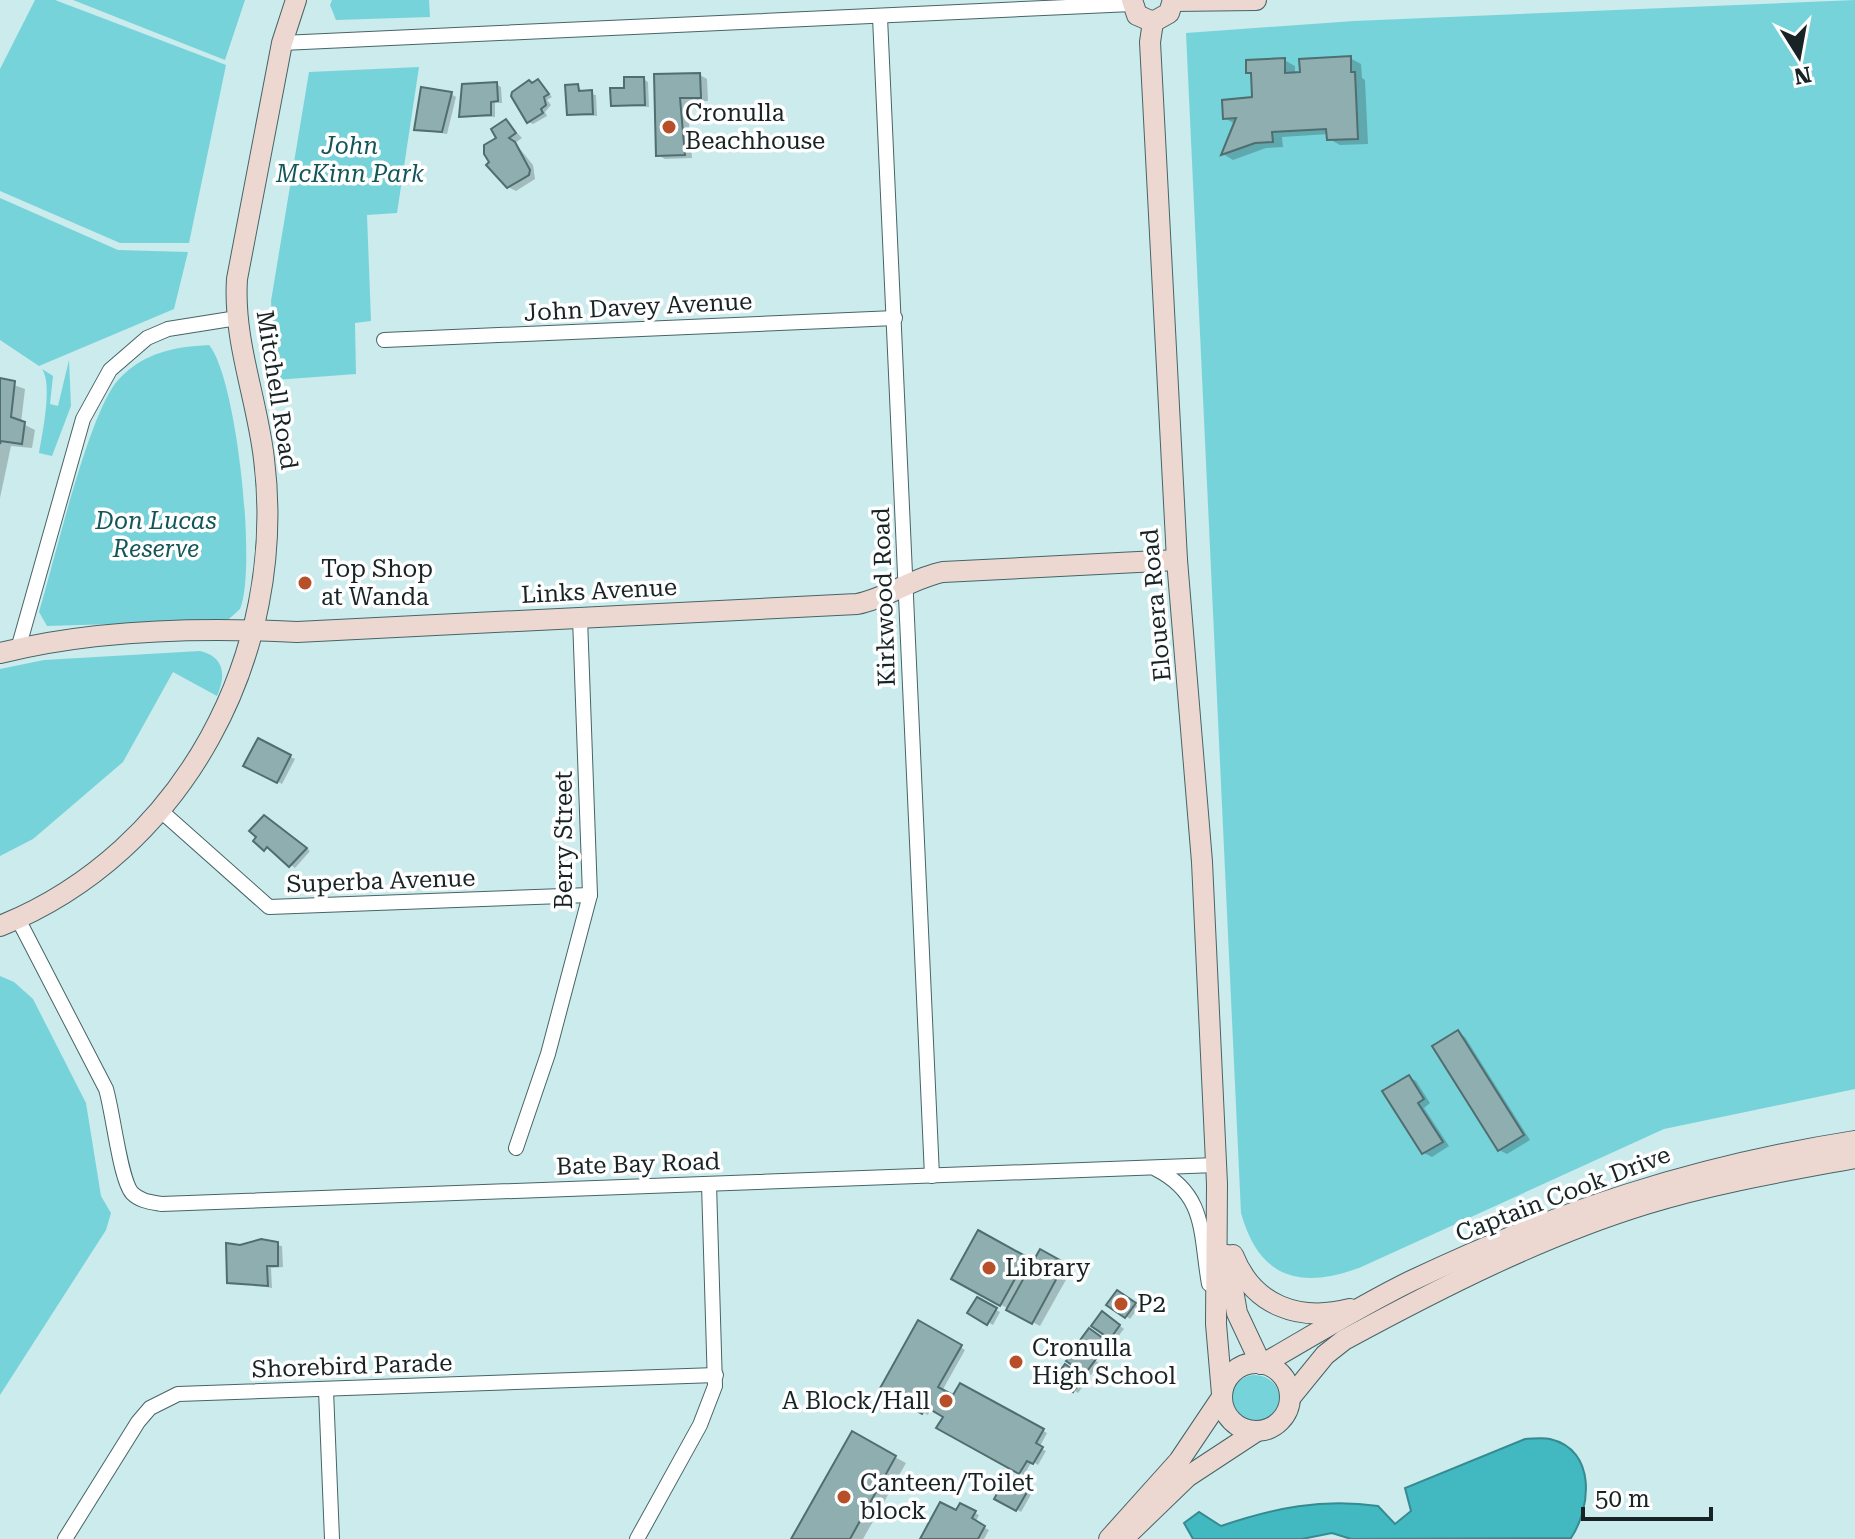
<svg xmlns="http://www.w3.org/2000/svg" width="1855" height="1539" viewBox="0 0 1855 1539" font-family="'Roboto Serif',serif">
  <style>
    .green { fill: #77d3da }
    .water { fill: #42b8c0; stroke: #358b91; stroke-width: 2 }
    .shadow { fill: #0003 }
    .building { fill: #8faeb0; stroke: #506d6f; stroke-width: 2 }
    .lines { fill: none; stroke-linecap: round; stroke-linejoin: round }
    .street-casing { stroke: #476466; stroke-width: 16 }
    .secondary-casing { stroke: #476466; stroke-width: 22 }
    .street { stroke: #fff; stroke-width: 14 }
    .secondary { stroke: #ecd8d1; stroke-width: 20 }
    .poi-dot { fill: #b75028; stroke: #fff; stroke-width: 3 }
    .labels { text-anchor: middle; stroke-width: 7; stroke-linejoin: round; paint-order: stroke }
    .poi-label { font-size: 24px; fill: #172324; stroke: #fff; text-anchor: start }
    .park-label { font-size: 24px; font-style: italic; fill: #13565a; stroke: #fff }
    .street-label { font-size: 24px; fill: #172324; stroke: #fff }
  </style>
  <rect width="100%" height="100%" fill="#cbebed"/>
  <g class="green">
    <path d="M35 0H55L226 65 189 243H120L0 191V69Z"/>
    <path d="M73 0H245L225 60Z"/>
    <path d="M332 0H429L430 17 336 20 330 5Z"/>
    <path d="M1855 0V1089L1664 1129 1359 1268C1298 1290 1259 1277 1241 1213L1186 33 1354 21Z"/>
    <path d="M419 67 397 213 367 215 371 321 355 323 356 374 275 380 271 301 309 72Z"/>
    <path d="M0 198 118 250 188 252 174 309 39 366 0 340Z"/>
    <path d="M209 345C237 378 257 569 240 609L229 619 218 621 47 626 39 612C54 563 89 410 119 379 145 352 174 347 209 345Z"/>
    <path d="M69 360 71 406 52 456 39 453C42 435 53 384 42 369L53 376 50 404 58 406Z"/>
    <path d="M200 651C225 657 226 676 217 696L173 672 123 762 33 839 0 856V669L44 660Z"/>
    <path d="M0 976 14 982 33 999 86 1103 101 1196 111 1213 106 1230 0 1395Z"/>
    <circle cx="1255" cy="1400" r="25"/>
  </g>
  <path class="water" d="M1525 1439C1532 1439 1542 1437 1550 1439 1597 1450 1591 1508 1571 1538L1351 1539 1332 1533 1302 1539H1193L1184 1523 1199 1512 1221 1526C1274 1508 1322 1498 1378 1506L1395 1524 1411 1511 1405 1488Z"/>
  <g class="shadow">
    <path d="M1350 58 1361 64 1362 78 1365 80 1368 144 1340 145 1329 139V134L1282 137 1283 147 1266 148 1233 160 1223 154 1235 124 1225 118 1254 99 1253 74 1248 72 1284 60 1295 66V74Z"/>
    <path d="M700 75 707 79 708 101 687 102 692 158 665 159 658 155 656 76Z"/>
    <path d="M643 79 648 82 649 107 613 105 627 89Z"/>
    <path d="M538 81 552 97 547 100 551 105 545 112 547 116 533 124 528 122Z"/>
    <path d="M496 84 501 87 502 103H495V117L461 115Z"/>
    <path d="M578 86 583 93 596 95 597 116 569 114Z"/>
    <path d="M451 94 456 97 447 134 416 129Z"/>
    <path d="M506 121 522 138 515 143 533 165 535 179 516 191 508 187 498 139Z"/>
    <path d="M0 380 25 389 21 423 35 430 32 448 11 446 0 498Z"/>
    <path d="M258 741 295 759 282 784 246 765Z"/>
    <path d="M269 820 310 851 295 868 256 841Z"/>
    <path d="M1458 1032 1465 1037 1530 1140 1507 1154 1499 1150Z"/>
    <path d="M1409 1077 1416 1081 1430 1103 1424 1108 1449 1146 1432 1157 1424 1153Z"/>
    <path d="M979 1233 1034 1264 1041 1252 1072 1269 1040 1326 954 1279Z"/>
    <path d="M247 1242 282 1246 283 1267 271 1268 272 1288 229 1281 240 1247Z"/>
    <path d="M1122 1295 1139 1307 1130 1319 1126 1316Z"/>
    <path d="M978 1300 1000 1312 993 1325 970 1312Z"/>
    <path d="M1107 1316 1124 1329 1115 1340 1111 1338Z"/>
    <path d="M919 1323 965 1350 942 1391 953 1398 961 1385 1047 1433 1039 1448 1046 1451 1038 1465 1032 1461 1024 1475 939 1428 946 1416 931 1408 928 1415 881 1389Z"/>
    <path d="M1094 1334 1111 1346 1103 1357 1081 1343Z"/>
    <path d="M1078 1349 1099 1363 1091 1375 1069 1360Z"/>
    <path d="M1065 1366 1087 1381 1078 1393 1074 1390Z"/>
    <path d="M852 1434 906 1463 863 1539H794Z"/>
    <path d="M1009 1477 1033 1491 1021 1512 997 1498Z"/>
    <path d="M961 1506 979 1515 975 1523 989 1530 984 1539H922L957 1513Z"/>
  </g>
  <g class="building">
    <path d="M1351 56V72H1355L1358 139 1327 140 1326 129 1272 132 1273 142 1255 143 1221 155 1236 118 1223 119 1222 100 1252 97 1251 73H1246V60L1285 58V73L1300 72 1299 59Z"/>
    <path d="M700 73 701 98H680L685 155 656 156 654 74Z"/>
    <path d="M624 77H644L645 105 611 106 610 88H624Z"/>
    <path d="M538 79 549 94 544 97 546 105 541 109 543 113 527 123 511 96 512 92 529 80 532 83Z"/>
    <path d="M497 82 498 101 491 102V115L459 117 462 84Z"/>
    <path d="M578 84 579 91 592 90 593 114 567 115 565 85Z"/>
    <path d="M421 87 452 92 442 132 414 130Z"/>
    <path d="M506 119 516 133 509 138 515 142 530 170 529 175 507 188 486 165 489 162 484 154V145L496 138 491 129Z"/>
    <path d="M0 378 15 381 11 417 25 422 22 444 1 441 0 444Z"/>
    <path d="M258 738 291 755 277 783 243 766Z"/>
    <path d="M264 815 307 848 289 867 267 847 264 851 253 841 256 837 249 831Z"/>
    <path d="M1458 1030 1524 1135 1498 1151 1432 1046Z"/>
    <path d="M1409 1075 1424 1099 1418 1103 1443 1142 1422 1154 1382 1091Z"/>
    <path d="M978 1230 1027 1257 1000 1306 951 1279Z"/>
    <path d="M261 1239 278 1242V1266H267L268 1286 227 1283 226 1243 240 1245Z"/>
    <path d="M1040 1249 1065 1263 1032 1324 1006 1310Z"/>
    <path d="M1117 1290 1136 1303 1125 1318 1106 1305Z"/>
    <path d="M977 1297 997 1308 987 1325 967 1313Z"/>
    <path d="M1102 1311 1120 1325 1110 1339 1091 1326Z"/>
    <path d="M918 1320 962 1345 938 1387 953 1395 960 1383 1044 1429 1036 1443 1043 1447 1033 1464 1027 1461 1019 1474 936 1428 943 1417 926 1407 922 1414 879 1390Z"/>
    <path d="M1089 1328 1108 1342 1097 1356 1078 1343Z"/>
    <path d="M1077 1346 1096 1359 1085 1374 1066 1361Z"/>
    <path d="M1065 1364 1083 1377 1073 1392 1054 1379Z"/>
    <path d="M852 1431 896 1456 850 1539H791Z"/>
    <path d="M1008 1474 1030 1487 1016 1511 994 1499Z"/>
    <path d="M940 1502 956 1510 960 1503 976 1511 972 1518 985 1526 978 1539H920Z"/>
  </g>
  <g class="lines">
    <g class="street-casing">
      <g id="street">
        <path d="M880 17 932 1176"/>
        <path d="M282 43 1132 4"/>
        <path d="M384 340 895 318"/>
        <path d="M18 649 83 419 110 370 147 338 168 329 237 318"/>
        <path d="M161 811 269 907 590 895"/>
        <path d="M18 919 106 1089C113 1112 120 1179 132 1193 140 1201 150 1202 161 1204L1216 1165"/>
        <path d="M516 1148 548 1054 590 895 580 618"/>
        <path d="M1156 1169C1207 1195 1200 1234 1209 1284"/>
        <path d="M326 1390 332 1539"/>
        <path d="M65 1539 138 1422 150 1408 178 1394 716 1375"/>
        <path d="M637 1539 700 1425 715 1386 709 1184"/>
      </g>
    </g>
    <g class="secondary-casing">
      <g id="secondary">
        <path d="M1132 0 1137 15 1153 22 1169 13 1173 0"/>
        <path d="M1173 1 1256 0"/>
        <path d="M1153 22 1150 42 1177 560 1202 862 1217 1184 1216 1324 1222 1394"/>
        <path d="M0 653C95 629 199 627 297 632L857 604C888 598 912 578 943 572L1177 560"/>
        <path d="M0 926C184 852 288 653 264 459 257 398 233 341 237 279L282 43 296 0"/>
        <path d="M1227 1255 1237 1313 1261 1364"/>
        <path d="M1233 1255C1253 1306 1299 1322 1350 1309"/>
        <circle cx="1256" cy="1397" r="34"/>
        <path d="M1263 1364C1312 1336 1360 1306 1411 1281 1558 1211 1695 1166 1855 1141"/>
        <path d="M1290 1398 1325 1355 1344 1340C1440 1288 1542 1236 1646 1204 1714 1183 1785 1171 1855 1158"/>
        <path d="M1109 1539 1179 1461 1222 1397"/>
        <path d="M1123 1539 1187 1477 1257 1431"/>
      </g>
    </g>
    <use href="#street" class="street"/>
    <use href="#secondary" class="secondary"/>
  </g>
  <g class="poi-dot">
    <circle cx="669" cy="127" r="8"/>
    <circle cx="305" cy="583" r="8"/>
    <circle cx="989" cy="1268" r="8"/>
    <circle cx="1121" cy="1304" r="8"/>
    <circle cx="1016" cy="1362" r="8"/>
    <circle cx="946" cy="1401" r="8"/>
    <circle cx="844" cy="1497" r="8"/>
  </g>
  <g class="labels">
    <g class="poi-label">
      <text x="685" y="121">Cronulla<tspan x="685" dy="28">Beachhouse</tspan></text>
      <text x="321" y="577">Top Shop<tspan x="321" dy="28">at Wanda</tspan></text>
      <text x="1005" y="1276">Library</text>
      <text x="1137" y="1312">P2</text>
      <text x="1032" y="1356">Cronulla<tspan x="1032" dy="28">High School</tspan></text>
      <text x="930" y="1409" text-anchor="end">A Block/Hall</text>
      <text x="860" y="1491">Canteen/Toilet<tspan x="860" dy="28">block</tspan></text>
    </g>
    <g class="park-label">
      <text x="350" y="154">John<tspan x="350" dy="28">McKinn Park</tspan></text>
      <text x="156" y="529">Don Lucas<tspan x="156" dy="28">Reserve</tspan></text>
    </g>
    <g class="street-label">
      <text transform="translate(638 307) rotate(-3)" y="8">John Davey Avenue</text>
      <text transform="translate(277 390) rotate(81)" y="8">Mitchell Road</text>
      <text transform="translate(599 591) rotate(-3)" y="8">Links Avenue</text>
      <text transform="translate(884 597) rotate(-92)" y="8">Kirkwood Road</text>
      <text transform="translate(1156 605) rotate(-95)" y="8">Elouera Road</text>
      <text transform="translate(564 840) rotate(-90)" y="8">Berry Street</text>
      <text transform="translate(381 881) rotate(-2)" y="8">Superba Avenue</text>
      <text transform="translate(638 1164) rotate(-2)" y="8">Bate Bay Road</text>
      <text transform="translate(1563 1194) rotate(-21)" y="8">Captain Cook Drive</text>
      <text transform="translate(352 1366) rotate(-2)" y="8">Shorebird Parade</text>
    </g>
  </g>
  <g transform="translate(1799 56) rotate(169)" stroke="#ffffff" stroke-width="6" paint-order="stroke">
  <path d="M0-6L14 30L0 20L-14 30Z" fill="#172324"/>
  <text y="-12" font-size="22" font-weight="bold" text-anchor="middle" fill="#172324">N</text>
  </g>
  <path d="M1583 1507v12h128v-12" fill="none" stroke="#172324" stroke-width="4"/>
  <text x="1595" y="1507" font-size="24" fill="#172324" stroke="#ffffff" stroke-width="6" paint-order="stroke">50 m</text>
</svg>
